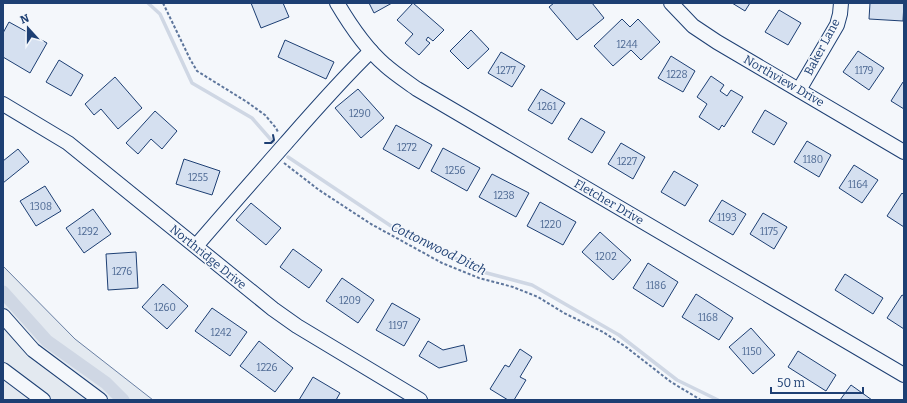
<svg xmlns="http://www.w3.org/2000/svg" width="907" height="403" viewBox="0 0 907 403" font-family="Bitter,serif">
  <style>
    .green { fill: #e3e9f0; stroke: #687fa3 }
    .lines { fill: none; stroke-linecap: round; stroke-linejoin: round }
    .stream { stroke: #cfd7e4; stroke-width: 3.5 }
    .canal { stroke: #cfd7e4; stroke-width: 13 }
    .building { fill: #d5e0f0; stroke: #1d3f73 }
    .minor-casing { stroke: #1d3f73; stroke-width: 16 }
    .path { stroke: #5e769c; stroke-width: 2; stroke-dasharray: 3 2; stroke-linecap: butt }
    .minor { stroke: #f4f7fb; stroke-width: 14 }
    .wall { stroke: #1d3f73; stroke-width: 2 }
    .labels { text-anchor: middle; stroke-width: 3; stroke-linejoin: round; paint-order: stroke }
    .number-label { font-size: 10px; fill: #4b6792 }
    .street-label { font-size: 12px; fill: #1d3f73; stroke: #f4f7fb }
    .water-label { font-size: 13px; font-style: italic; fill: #1d3f73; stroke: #f4f7fb }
  </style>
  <rect width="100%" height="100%" fill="#f4f7fb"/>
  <path class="green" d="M3 266 75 339 153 400H3Z"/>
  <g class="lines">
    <g class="stream">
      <path d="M148 3 160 14 192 83 252 118 273 142"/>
      <path d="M288 157 394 228 483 272 532 285 619 335 677 380 718 400"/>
    </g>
    <path class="canal" d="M3 292 47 341 106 383 123 400"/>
  </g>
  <g class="building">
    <path d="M251 3H283L289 17 261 28Z"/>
    <path d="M369 3H392L374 13Z"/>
    <path d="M413 3 444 30 433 41 428 37 426 40 430 43 419 55 405 43 413 34 397 20Z"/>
    <path d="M554 3H592L604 18 577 40 549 7Z"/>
    <path d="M732 3H750L745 11Z"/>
    <path d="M870 3H904L903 21 869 19Z"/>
    <path d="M779 10 801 23 788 45 765 32Z"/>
    <path d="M622 19 630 27 638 19 660 42 641 60 631 50 613 66 594 46Z"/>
    <path d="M9 22 47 43 30 73 3 57V33Z"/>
    <path d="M471 30 489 49 468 69 450 51Z"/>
    <path d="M285 40 334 62 326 79 278 57Z"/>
    <path d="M858 51 884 68 869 90 843 72Z"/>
    <path d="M501 52 525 66 512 87 488 73Z"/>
    <path d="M671 56 695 71 683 92 658 78Z"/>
    <path d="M59 60 83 75 71 96 46 82Z"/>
    <path d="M711 76 724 85 720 91 727 96 731 90 743 97 724 127 722 125 719 130 699 117 707 104 697 97Z"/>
    <path d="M115 77 142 108 118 129 101 109 94 115 85 104Z"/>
    <path d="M903 82 904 83V109L891 101Z"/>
    <path d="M358 89 384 118 361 138 335 108Z"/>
    <path d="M541 89 565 103 552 124 528 110Z"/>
    <path d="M765 110 787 123 774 145 752 132Z"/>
    <path d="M155 111 177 131 162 149 151 139 138 154 126 143Z"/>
    <path d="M581 118 605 132 592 153 568 139Z"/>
    <path d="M396 125 432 145 419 169 383 149Z"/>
    <path d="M807 141 831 155 819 177 794 162Z"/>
    <path d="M621 143 645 157 633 179 608 164Z"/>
    <path d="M443 148 480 168 467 191 431 171Z"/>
    <path d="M18 149 29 162 3 183V161Z"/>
    <path d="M184 159 220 171 212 195 176 184Z"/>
    <path d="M854 165 878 180 862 203 839 188Z"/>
    <path d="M674 171 698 185 685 206 661 192Z"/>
    <path d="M492 174 529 193 516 217 479 197Z"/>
    <path d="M45 186 61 211 36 226 20 201Z"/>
    <path d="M902 193 904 195V227L887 216Z"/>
    <path d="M722 200 746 214 733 235 709 221Z"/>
    <path d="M540 202 576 222 563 245 527 226Z"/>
    <path d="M251 203 281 228 266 245 236 220Z"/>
    <path d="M93 209 111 234 84 253 66 228Z"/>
    <path d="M763 213 787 227 774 249 750 234Z"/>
    <path d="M600 232 631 260 613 280 582 252Z"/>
    <path d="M293 249 322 270 309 288 280 267Z"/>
    <path d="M136 252 138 288 108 290 106 254Z"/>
    <path d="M648 263 678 282 663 307 633 288Z"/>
    <path d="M845 274 883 298 873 314 835 290Z"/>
    <path d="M342 278 374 300 358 323 326 301Z"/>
    <path d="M163 284 188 306 167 329 142 307Z"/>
    <path d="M696 294 733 318 719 340 682 317Z"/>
    <path d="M902 295 904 296V329L887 318Z"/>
    <path d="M392 303 420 319 404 346 376 330Z"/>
    <path d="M212 308 247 332 230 356 195 331Z"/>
    <path d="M751 328 775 355 753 374 729 347Z"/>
    <path d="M259 341 293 368 275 392 240 366Z"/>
    <path d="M428 341 443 350 464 345 467 361 439 368 419 356Z"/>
    <path d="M520 349 532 357 520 377 526 380 514 400H508L490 389 505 365 509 367Z"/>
    <path d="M798 351 836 375 826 391 788 367Z"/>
    <path d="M313 377 340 393 336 400H299Z"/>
    <path d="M851 385 872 400H840Z"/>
  </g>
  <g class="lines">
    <g class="minor-casing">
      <g id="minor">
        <path d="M337 3C350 25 365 48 385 65 395 74 406 81 417 89L904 375"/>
        <path d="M671 3 693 26 717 42 904 152"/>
        <path d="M799 90 837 25 840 14 841 3"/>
        <path d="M3 104 68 143 273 309 297 326 420 400"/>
        <path d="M196 246C226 211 256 177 286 143 314 111 341 80 371 51"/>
        <path d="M3 316 33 350 100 400"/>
        <path d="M3 370 43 400"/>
      </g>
    </g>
    <g class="path">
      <path d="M163 3 190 59 197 71 247 102 265 115 276 128 278 132"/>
      <path d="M284 163 319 190 371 224 442 263 479 278 513 287 538 297 564 313 603 332 626 347 671 382 701 400"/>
    </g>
    <use href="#minor" class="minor"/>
    <path class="wall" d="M265 143H271L274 140 273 135"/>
  </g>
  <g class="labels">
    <g class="number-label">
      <text x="627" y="48">1244</text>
      <text x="506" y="74">1277</text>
      <text x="864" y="74">1179</text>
      <text x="677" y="78">1228</text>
      <text x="547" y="110">1261</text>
      <text x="360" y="117">1290</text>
      <text x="407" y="151">1272</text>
      <text x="813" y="163">1180</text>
      <text x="627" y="165">1227</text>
      <text x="455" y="174">1256</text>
      <text x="198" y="181">1255</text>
      <text x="858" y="188">1164</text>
      <text x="504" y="199">1238</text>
      <text x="41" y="210">1308</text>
      <text x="727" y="221">1193</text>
      <text x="551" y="228">1220</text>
      <text x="88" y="235">1292</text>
      <text x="769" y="235">1175</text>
      <text x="606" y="260">1202</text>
      <text x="122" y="275">1276</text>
      <text x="656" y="289">1186</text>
      <text x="350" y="304">1209</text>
      <text x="165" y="311">1260</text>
      <text x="708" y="321">1168</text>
      <text x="398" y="329">1197</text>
      <text x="221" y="336">1242</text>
      <text x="752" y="355">1150</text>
      <text x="267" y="371">1226</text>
    </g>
    <g class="street-label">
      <text transform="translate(822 47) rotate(-62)" y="4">Baker Lane</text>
      <text transform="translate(784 81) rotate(30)" y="4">Northview Drive</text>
      <text transform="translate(609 202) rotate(30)" y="4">Fletcher Drive</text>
      <text transform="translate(208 257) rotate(39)" y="4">Northridge Drive</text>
    </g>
    <g class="water-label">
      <text transform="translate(439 248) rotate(26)" y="5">Cottonwood Ditch</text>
    </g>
  </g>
  <rect width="907" height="403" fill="none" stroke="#1d3f73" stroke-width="8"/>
  <g transform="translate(28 28) rotate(339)" stroke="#f4f7fb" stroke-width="3" paint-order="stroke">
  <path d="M0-3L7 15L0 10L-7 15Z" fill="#1d3f73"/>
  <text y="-6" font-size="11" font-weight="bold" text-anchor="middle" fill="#1d3f73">N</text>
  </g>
  <path d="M771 387v6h92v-6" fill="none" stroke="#1d3f73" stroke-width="2"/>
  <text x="777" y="387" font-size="12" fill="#1d3f73" stroke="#f4f7fb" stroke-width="3" paint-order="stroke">50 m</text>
</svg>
